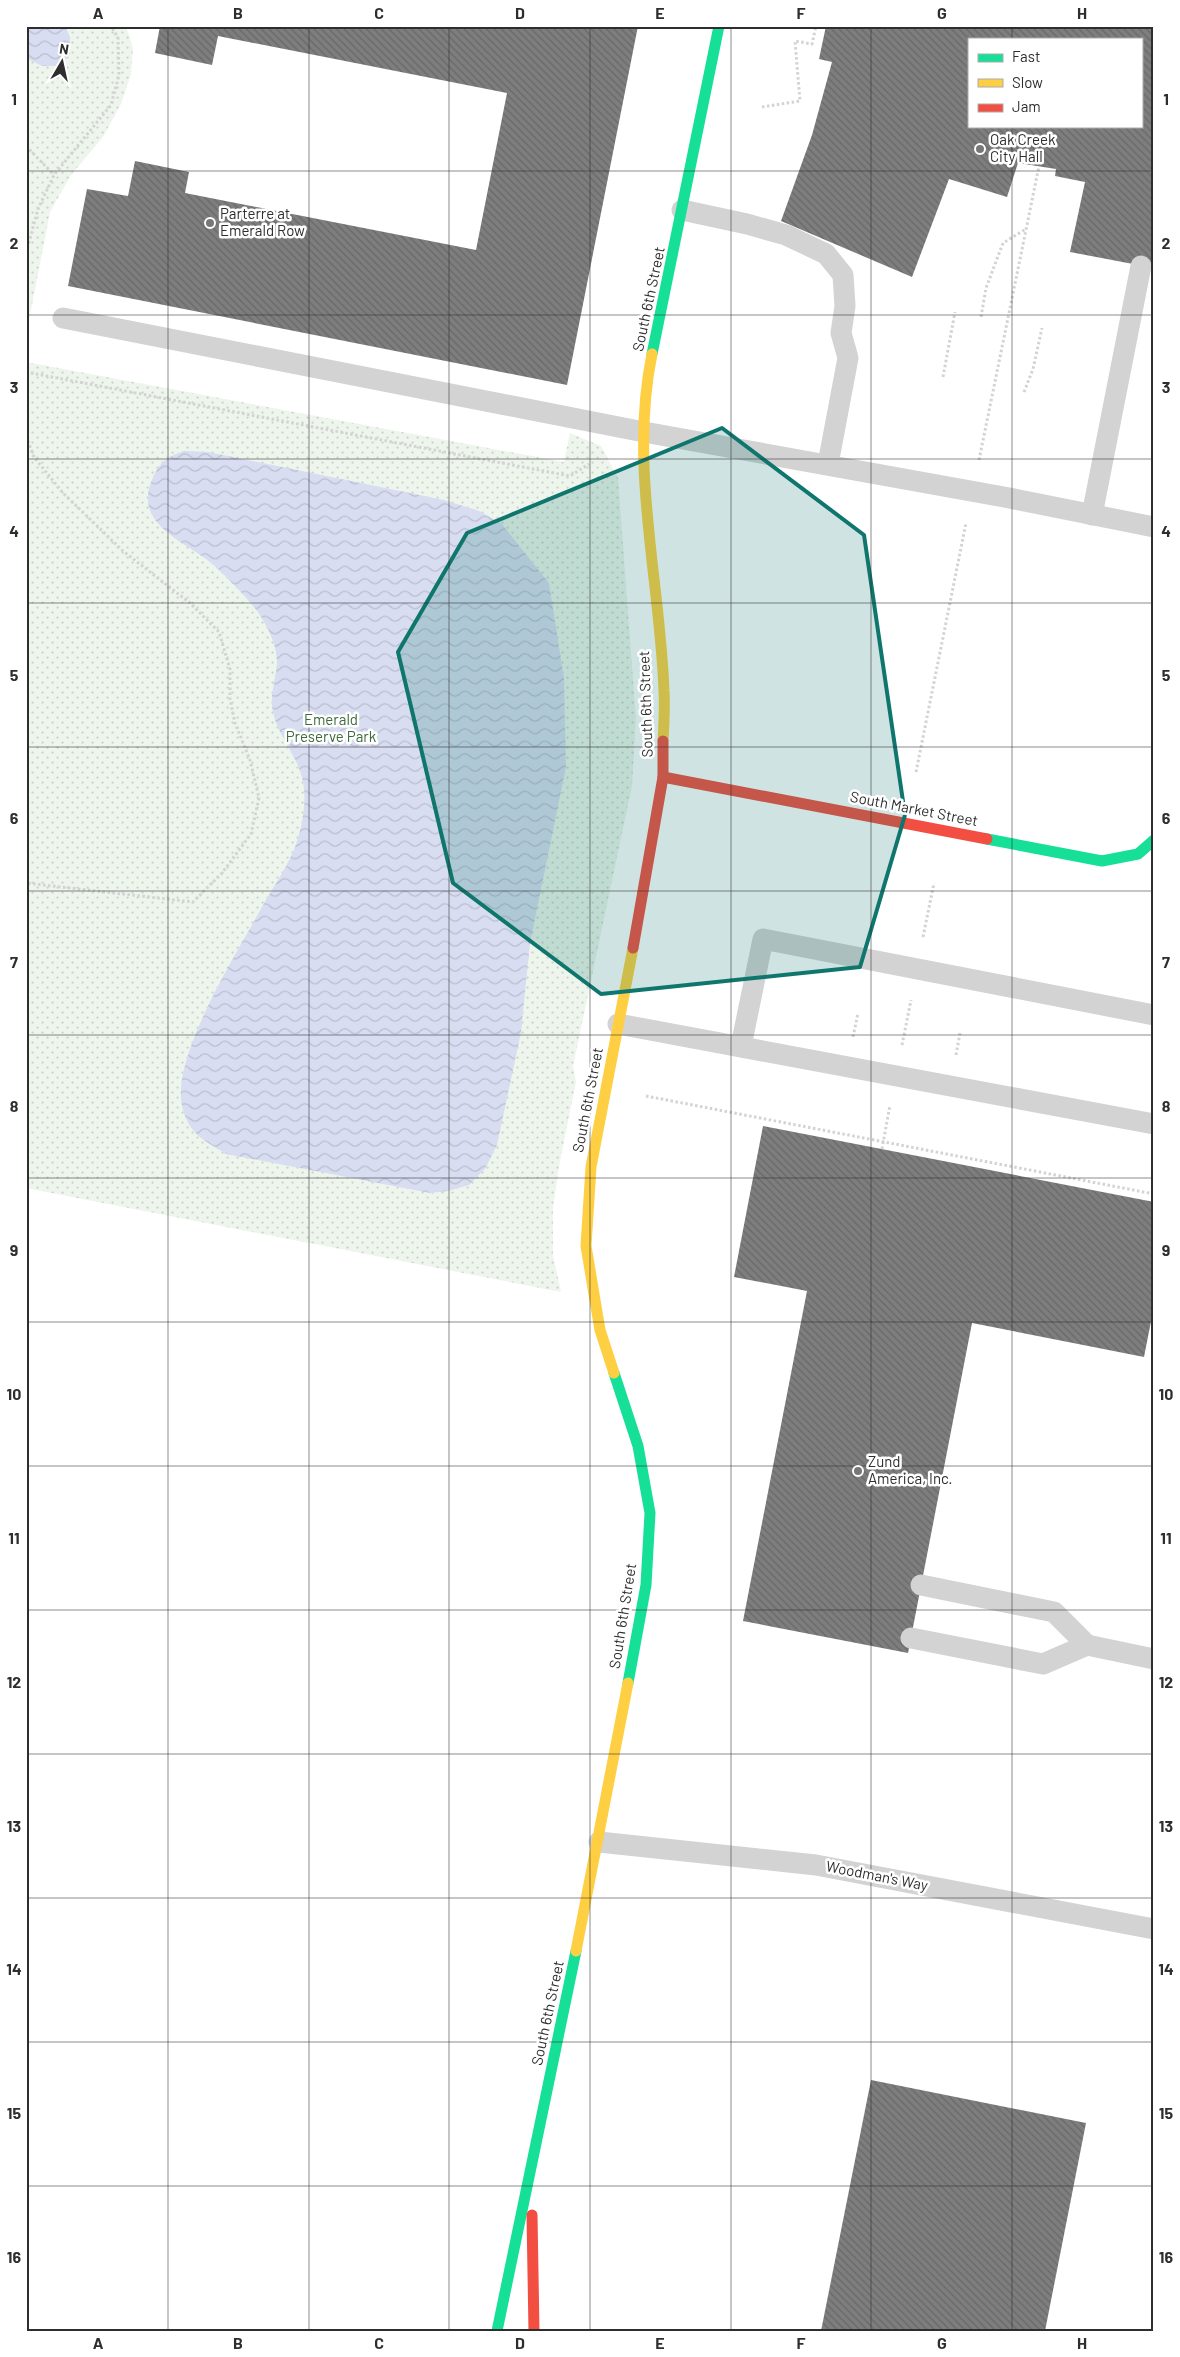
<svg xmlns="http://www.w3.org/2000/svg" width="1180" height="2357" viewBox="0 0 1180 2357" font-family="Barlow,sans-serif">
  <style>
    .park { fill: url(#park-dots) }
    .water { fill: url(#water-waves) }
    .building { fill: url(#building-back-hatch); fill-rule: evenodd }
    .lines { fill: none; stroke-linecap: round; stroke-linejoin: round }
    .path { stroke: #d3d3d3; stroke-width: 3; stroke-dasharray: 2.5 2.5; stroke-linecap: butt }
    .lane { stroke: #d3d3d3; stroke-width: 21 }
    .fast { stroke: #16e098; stroke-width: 11 }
    .slow { stroke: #ffcf43; stroke-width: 11 }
    .jam { stroke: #f24e42; stroke-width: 11 }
    .marked { fill: #0f766e; fill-opacity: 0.2; stroke: #0f766e; stroke-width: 4; stroke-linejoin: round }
    .grid { fill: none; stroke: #2e2e2e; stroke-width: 1; stroke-opacity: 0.55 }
    .poi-dot { fill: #777; stroke: #fff; stroke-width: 2 }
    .labels { text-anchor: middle; stroke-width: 5; stroke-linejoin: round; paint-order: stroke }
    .poi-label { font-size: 15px; fill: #2e2e2e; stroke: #fff; text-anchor: start }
    .street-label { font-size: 15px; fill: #2e2e2e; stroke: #fff }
    .park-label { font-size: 15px; fill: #3d6a3c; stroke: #fff }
    .neatline { fill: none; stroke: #2e2e2e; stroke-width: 2 }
    .grid-label { font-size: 16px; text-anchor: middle; font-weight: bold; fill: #2e2e2e }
  </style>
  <defs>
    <pattern id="park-dots" width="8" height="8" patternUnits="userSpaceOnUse" patternTransform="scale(1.25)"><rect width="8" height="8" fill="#edf5ec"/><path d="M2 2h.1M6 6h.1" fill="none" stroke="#ccd2cb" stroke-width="1.8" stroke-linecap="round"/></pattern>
    <pattern id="water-waves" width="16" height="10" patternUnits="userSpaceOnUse" patternTransform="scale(1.25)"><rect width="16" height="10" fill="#d8ddf1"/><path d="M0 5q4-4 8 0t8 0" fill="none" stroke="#babecf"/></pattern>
    <pattern id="building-back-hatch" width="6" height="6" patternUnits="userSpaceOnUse" patternTransform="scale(1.25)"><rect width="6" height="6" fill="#7e7e7e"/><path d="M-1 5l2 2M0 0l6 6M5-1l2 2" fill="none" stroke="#686868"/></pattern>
  </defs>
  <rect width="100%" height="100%" fill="#fff"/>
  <g class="park">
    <path d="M26 26H126L133 48 131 74 121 104 103 137 71 175 50 212 26 336Z"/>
    <path d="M26 362 564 462 570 433 601 446 618 478 636 719 632 786 573 1066 576 1082 560 1161 553 1207V1255L561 1292 26 1188Z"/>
  </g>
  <g class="water">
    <path d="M26 26H65L70 37V54L60 66H42L26 58Z"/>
    <path d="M184 451 208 452 444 500 479 511 501 523 549 583 564 678 566 767 530 943 521 1032 497 1145 485 1169 469 1185 448 1191 430 1193 226 1154C214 1146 198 1139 190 1126 174 1100 182 1073 191 1046 210 994 240 947 267 898 277 882 288 865 295 847 302 828 307 802 303 782 298 754 274 733 272 705 271 692 276 677 277 664 278 649 269 629 261 617 253 603 223 573 210 562 184 541 133 524 152 480 159 463 166 457 184 451Z"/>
  </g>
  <g class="building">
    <path d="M160 26H638L567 385 68 286 87 189 128 196 135 161 189 172 185 193 476 250 507 93 218 36 212 65 155 53Z"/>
    <path d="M826 26H1154V268L1070 252 1085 182 1055 176 1056 169 1018 163 1007 197 949 179 912 277 781 221 812 135 832 62 819 59ZM969 39H1141V126H969Z"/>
    <path d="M763 1126 1154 1202V1306L1144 1357 972 1323 908 1653 743 1621 807 1291 734 1277Z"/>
    <path d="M871 2080 1086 2123 1045 2331H821Z"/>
  </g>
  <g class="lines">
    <g class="path">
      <path d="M762 107 800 101 795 41 812 44 816 26"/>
      <path d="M26 146 54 175"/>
      <path d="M26 253 38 209 54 175 111 105 119 75 118 38 111 26"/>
      <path d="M981 317 986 288 1003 243 1026 229"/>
      <path d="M26 372 570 476 589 464"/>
      <path d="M943 377 955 312"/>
      <path d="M1024 392 1033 369 1042 328"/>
      <path d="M26 436 34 457 63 493 123 551 190 603 219 632 230 669V699L235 723 250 760 259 798 251 834 222 873 193 902 26 883"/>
      <path d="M979 460 1039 166"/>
      <path d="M916 772 966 523"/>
      <path d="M923 937 934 883"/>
      <path d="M853 1037 858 1013"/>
      <path d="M902 1045 911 1000"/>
      <path d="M956 1055 960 1033"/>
      <path d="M646 1096 1154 1194"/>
      <path d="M882 1149 890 1105"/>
    </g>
    <g class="lane">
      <path d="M682 210 747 224 786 235 826 254 843 275 845 306 841 333 848 358 828 464"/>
      <path d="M63 318 644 432 1004 497 1154 527"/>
      <path d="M1092 515 1141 266"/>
      <path d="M618 1024 1154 1124"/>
      <path d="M741 1046 763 939 1154 1015"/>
      <path d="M921 1585 1054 1612 1087 1645"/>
      <path d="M911 1638 1043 1664 1087 1645 1154 1659"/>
      <path d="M599 1842 816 1865 1154 1929"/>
    </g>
    <g class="fast">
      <path d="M652 354 719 26"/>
      <path d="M987 839 1102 861 1138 854 1154 840"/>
      <path d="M614 1373 638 1446 650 1513 646 1585 628 1683"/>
      <path d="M497 2331 576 1951"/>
    </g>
    <g class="slow">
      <path d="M652 354C629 466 660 579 664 691 665 707 664 724 663 741"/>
      <path d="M614 1373 600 1330 586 1246 591 1167 633 948"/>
      <path d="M576 1951 628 1683"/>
    </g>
    <g class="jam">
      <path d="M663 777 987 839"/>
      <path d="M633 948 663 777V741"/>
      <path d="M532 2215 534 2331"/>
    </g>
  </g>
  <path class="marked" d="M722 428 864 535 905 815 860 967 601 994 453 883 398 652 467 533Z"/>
  <path class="grid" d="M168 26V2331M309 26V2331M449 26V2331M590 26V2331M731 26V2331M871 26V2331M1012 26V39M1012 126V2331M26 171H1154M26 315H1154M26 459H1154M26 603H1154M26 747H1154M26 891H1154M26 1035H1154M26 1178H1154M26 1322H1154M26 1466H1154M26 1610H1154M26 1754H1154M26 1898H1154M26 2042H1154M26 2186H1154"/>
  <g class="poi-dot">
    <circle cx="980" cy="149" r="5"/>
    <circle cx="210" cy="223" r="5"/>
    <circle cx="858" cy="1471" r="5"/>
  </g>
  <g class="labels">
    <g class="poi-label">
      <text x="990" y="145">Oak Creek<tspan x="990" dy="17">City Hall</tspan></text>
      <text x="220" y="219">Parterre at<tspan x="220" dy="17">Emerald Row</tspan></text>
      <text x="868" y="1467">Zund<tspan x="868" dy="17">America, Inc.</tspan></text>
    </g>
    <g class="street-label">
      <text transform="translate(649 299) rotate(-78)" y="5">South 6th Street</text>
      <text transform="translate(646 704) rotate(-92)" y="5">South 6th Street</text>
      <text transform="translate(914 809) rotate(11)" y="5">South Market Street</text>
      <text transform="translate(588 1100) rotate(-79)" y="5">South 6th Street</text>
      <text transform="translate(623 1616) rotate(-81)" y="5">South 6th Street</text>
      <text transform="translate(877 1876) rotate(11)" y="5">Woodman's Way</text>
      <text transform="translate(548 2013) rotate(-78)" y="5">South 6th Street</text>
    </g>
    <g class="park-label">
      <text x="331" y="725">Emerald<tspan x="331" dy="17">Preserve Park</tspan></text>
    </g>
  </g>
  <rect width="1180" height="2357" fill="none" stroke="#ffffff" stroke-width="55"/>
  <rect x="968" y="38" width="175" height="90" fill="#ffffff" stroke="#ababab"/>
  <rect x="978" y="54" width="25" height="8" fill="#16e098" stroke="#ababab"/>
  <text x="1012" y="62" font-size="15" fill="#2e2e2e">Fast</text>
  <rect x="978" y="79" width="25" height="8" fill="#ffcf43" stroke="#ababab"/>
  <text x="1012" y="88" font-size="15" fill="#2e2e2e">Slow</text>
  <rect x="978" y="104" width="25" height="8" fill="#f24e42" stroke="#ababab"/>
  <text x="1012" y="112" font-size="15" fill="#2e2e2e">Jam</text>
  <g transform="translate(62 62) rotate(9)" stroke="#ffffff" stroke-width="4" paint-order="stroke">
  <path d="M0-4L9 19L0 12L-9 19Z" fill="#2e2e2e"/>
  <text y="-8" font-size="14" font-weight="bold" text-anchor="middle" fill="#2e2e2e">N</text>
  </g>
  <rect x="28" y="28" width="1124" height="2302" class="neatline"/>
  <g class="grid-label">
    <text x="98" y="19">A</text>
    <text x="238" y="19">B</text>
    <text x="379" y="19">C</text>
    <text x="520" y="19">D</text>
    <text x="660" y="19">E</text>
    <text x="801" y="19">F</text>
    <text x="942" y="19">G</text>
    <text x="1082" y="19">H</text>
    <text x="14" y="105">1</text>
    <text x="1166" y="105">1</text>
    <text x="14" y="249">2</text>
    <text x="1166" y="249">2</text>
    <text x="14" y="393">3</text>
    <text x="1166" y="393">3</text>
    <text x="14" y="537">4</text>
    <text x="1166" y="537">4</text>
    <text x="14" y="681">5</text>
    <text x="1166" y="681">5</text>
    <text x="14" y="824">6</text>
    <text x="1166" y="824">6</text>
    <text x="14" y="968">7</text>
    <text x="1166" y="968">7</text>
    <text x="14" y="1112">8</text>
    <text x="1166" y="1112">8</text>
    <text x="14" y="1256">9</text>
    <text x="1166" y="1256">9</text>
    <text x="14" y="1400">10</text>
    <text x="1166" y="1400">10</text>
    <text x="14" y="1544">11</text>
    <text x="1166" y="1544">11</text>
    <text x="14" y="1688">12</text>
    <text x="1166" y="1688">12</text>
    <text x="14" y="1832">13</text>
    <text x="1166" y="1832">13</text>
    <text x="14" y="1975">14</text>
    <text x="1166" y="1975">14</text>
    <text x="14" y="2119">15</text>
    <text x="1166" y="2119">15</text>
    <text x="14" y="2263">16</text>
    <text x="1166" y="2263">16</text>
    <text x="98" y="2349">A</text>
    <text x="238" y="2349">B</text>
    <text x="379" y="2349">C</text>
    <text x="520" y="2349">D</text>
    <text x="660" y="2349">E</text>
    <text x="801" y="2349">F</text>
    <text x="942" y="2349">G</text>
    <text x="1082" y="2349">H</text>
  </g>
</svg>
